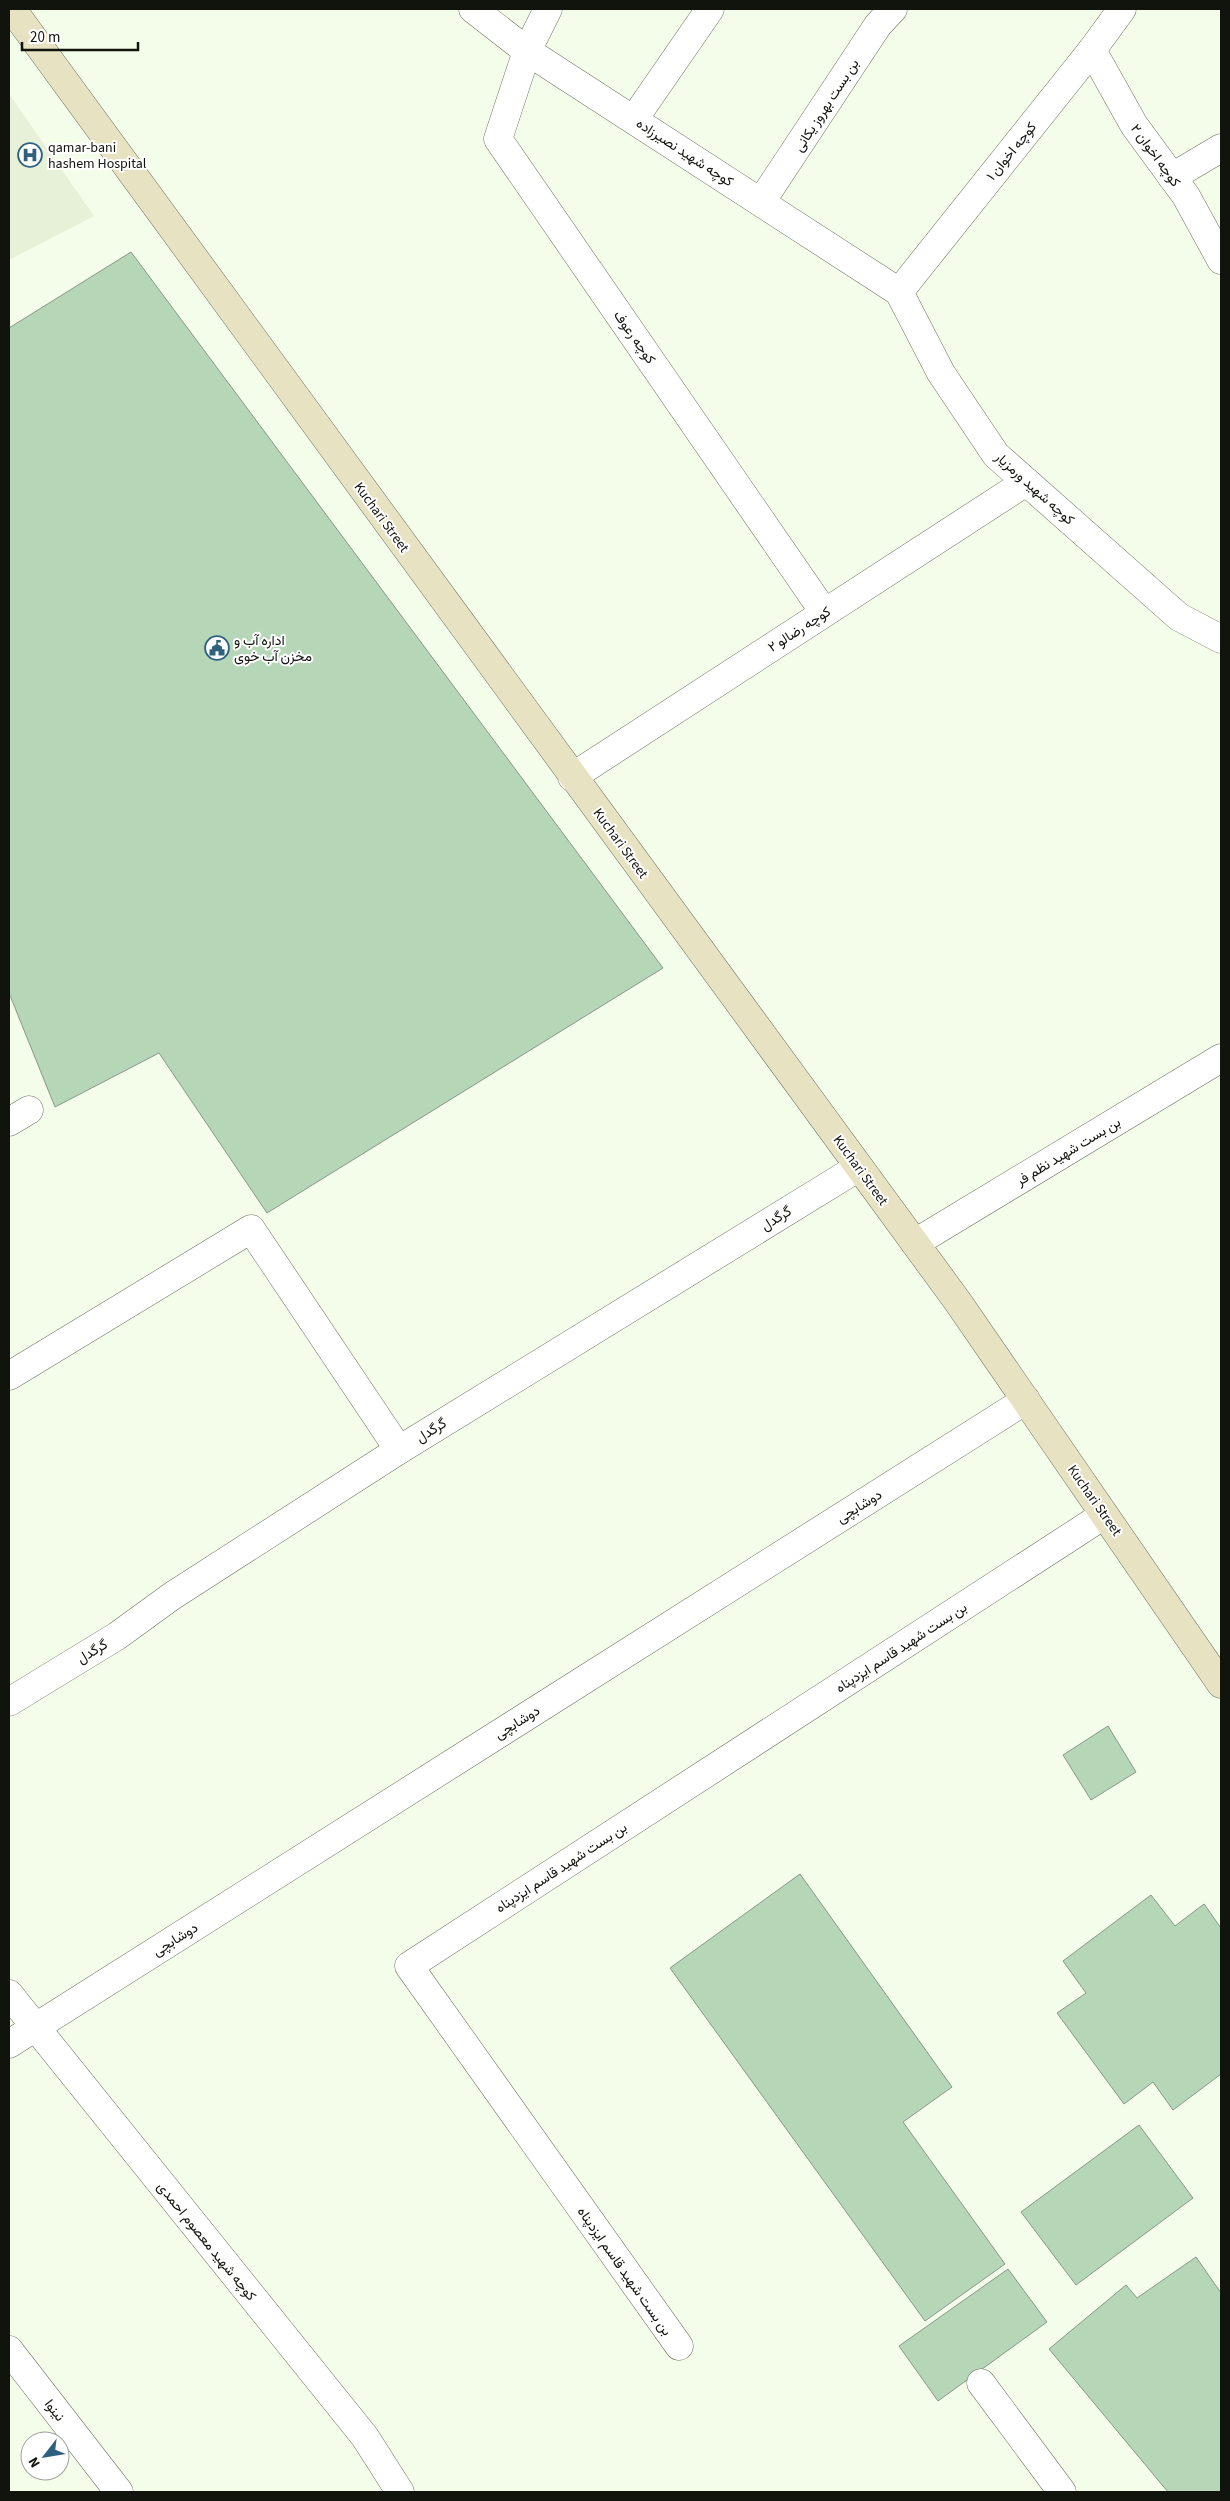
<svg xmlns="http://www.w3.org/2000/svg" width="1230" height="2501" viewBox="0 0 1230 2501" font-family="'Source Sans 3',Vazirmatn,sans-serif">
  <style>
    .built { fill: #e7f1d8 }
    .building { fill: #b5d7b8; stroke: #889789 }
    .lines { fill: none; stroke-linecap: round; stroke-linejoin: round }
    .minor-casing { stroke: #6c7262; stroke-width: 29 }
    .secondary-casing { stroke: #6c7262; stroke-width: 29 }
    .minor { stroke: #fff; stroke-width: 28 }
    .secondary { stroke: #e7e3c2; stroke-width: 28 }
    .labels { text-anchor: middle; stroke-width: 4; stroke-linejoin: round; paint-order: stroke }
    .street-label { font-size: 14px; fill: #11130d; stroke: #fff }
    .poi-label { font-size: 14px; fill: #11130d; stroke: #fff; text-anchor: start }
  </style>
  <rect width="100%" height="100%" fill="#f4fde9"/>
  <path class="built" d="M9 94 94 216 9 260Z"/>
  <g class="building">
    <path d="M131 252 663 968 267 1213 159 1053 55 1107 9 993V328Z"/>
    <path d="M1108 1726 1136 1772 1091 1800 1063 1755Z"/>
    <path d="M800 1874 952 2087 903 2122 1005 2264 925 2321 670 1968Z"/>
    <path d="M1151 1895 1175 1926 1204 1904 1221 1928V2074L1173 2110 1153 2082 1124 2104 1057 2013 1086 1993 1063 1961Z"/>
    <path d="M1139 2125 1193 2198 1076 2285 1021 2212Z"/>
    <path d="M1196 2257 1221 2293V2492H1168L1049 2349 1126 2285 1137 2298Z"/>
    <path d="M1008 2269 1047 2322 938 2401 899 2346Z"/>
  </g>
  <g class="lines">
    <g class="minor-casing">
      <g id="minor">
        <path d="M473 9 527 51 899 292 941 373 996 455 1179 617 1221 639"/>
        <path d="M548 9 527 51 498 139 824 612"/>
        <path d="M1092 50 1134 125 1186 196 1221 260"/>
        <path d="M634 119 710 9"/>
        <path d="M1172 177 1221 148"/>
        <path d="M761 202 878 25 893 9"/>
        <path d="M899 292 1092 50 1122 9"/>
        <path d="M572 777 1026 482"/>
        <path d="M9 1122 29 1110"/>
        <path d="M915 1243 1221 1058"/>
        <path d="M9 1376 251 1229 399 1450"/>
        <path d="M9 1702 117 1636 172 1596 399 1450 859 1167"/>
        <path d="M9 1994 365 2437 400 2492"/>
        <path d="M9 2044 1026 1400"/>
        <path d="M679 2346 409 1966 1104 1515"/>
        <path d="M9 2350 119 2492"/>
        <path d="M981 2383 1062 2492"/>
      </g>
    </g>
    <g class="secondary-casing">
      <path id="secondary" d="M12 9 958 1302 1221 1684"/>
    </g>
    <use href="#minor" class="minor"/>
    <use href="#secondary" class="secondary"/>
  </g>
  <defs>
    <g id="hospital-ring" transform="scale(1.25)"><circle r="9.5" fill="#fff" stroke="#2e617e" stroke-width="1.5"/><path d="M-5-5h3v3.5h4V-5h3V5h-3V1.5h-4V5h-3Z" fill="#2e617e"/></g>
    <g id="civic-ring" transform="scale(1.25)"><circle r="9.5" fill="#fff" stroke="#2e617e" stroke-width="1.5"/><path d="M-.6-6.5H3V-4.5H.6V-3L4-1V1h2V6H-6V1h2V-1L-.6-3ZM-1.2 2.5V6h2.4V2.5Z" fill="#2e617e"/></g>
  </defs>
  <g fill-rule="evenodd">
    <use href="#hospital-ring" x="30" y="155"/>
    <use href="#civic-ring" x="217" y="648"/>
  </g>
  <g class="labels">
    <g class="street-label">
      <text transform="translate(826 105) rotate(-57)" y="5">بن بست بهروز یکانی</text>
      <text transform="translate(1011 151) rotate(-51)" y="5">کوچه اخوان ۱</text>
      <text transform="translate(685 152) rotate(33)" y="5">کوچه شهید نصیرزاده</text>
      <text transform="translate(1156 155) rotate(54)" y="5">کوچه اخوان ۲</text>
      <text transform="translate(635 337) rotate(55)" y="5">کوچه رعوف</text>
      <text transform="translate(1035 488) rotate(42)" y="5">کوچه شهید ورمزیار</text>
      <text transform="translate(382 517) rotate(54)" y="5">Kuchari Street</text>
      <text transform="translate(799 629) rotate(-33)" y="5">کوچه رضالو ۲</text>
      <text transform="translate(621 843) rotate(54)" y="5">Kuchari Street</text>
      <text transform="translate(1068 1151) rotate(-31)" y="5">بن بست شهید نظم فر</text>
      <text transform="translate(861 1170) rotate(54)" y="5">Kuchari Street</text>
      <text transform="translate(776 1218) rotate(-32)" y="5">گرگدل</text>
      <text transform="translate(431 1430) rotate(-32)" y="5">گرگدل</text>
      <text transform="translate(1095 1500) rotate(55)" y="5">Kuchari Street</text>
      <text transform="translate(859 1506) rotate(-32)" y="5">دوشابچی</text>
      <text transform="translate(901 1647) rotate(-33)" y="5">بن بست شهید قاسم ایزدپناه</text>
      <text transform="translate(92 1651) rotate(-31)" y="5">گرگدل</text>
      <text transform="translate(517 1722) rotate(-32)" y="5">دوشابچی</text>
      <text transform="translate(561 1867) rotate(-33)" y="5">بن بست شهید قاسم ایزدپناه</text>
      <text transform="translate(175 1939) rotate(-32)" y="5">دوشابچی</text>
      <text transform="translate(207 2241) rotate(51)" y="5">کوچه شهید معصوم احمدی</text>
      <text transform="translate(625 2271) rotate(55)" y="5">بن بست شهید قاسم ایزدپناه</text>
      <text transform="translate(55 2410) rotate(52)" y="5">نینوا</text>
    </g>
    <g class="poi-label">
      <text x="48" y="152">qamar-bani<tspan x="48" dy="16">hashem Hospital</tspan></text>
      <text x="234" y="645">اداره آب و<tspan x="234" dy="16">مخزن آب خوی</tspan></text>
    </g>
  </g>
  <rect width="1230" height="2501" fill="none" stroke="#11130d" stroke-width="20"/>
  <g transform="translate(45 2456) rotate(239)"><circle r="24" fill="#ffffff" stroke="#a0a19e"/>
  <path d="M0-4L9 19L0 12L-9 19Z" fill="#2e617e"/>
  <text y="-8" font-size="14" font-weight="bold" text-anchor="middle" fill="#11130d">N</text>
  </g>
  <path d="M22 42v8h116v-8" fill="none" stroke="#11130d" stroke-width="2.5"/>
  <text x="30" y="42" font-size="15" fill="#11130d" stroke="#ffffff" stroke-width="4" paint-order="stroke">20 m</text>
</svg>
